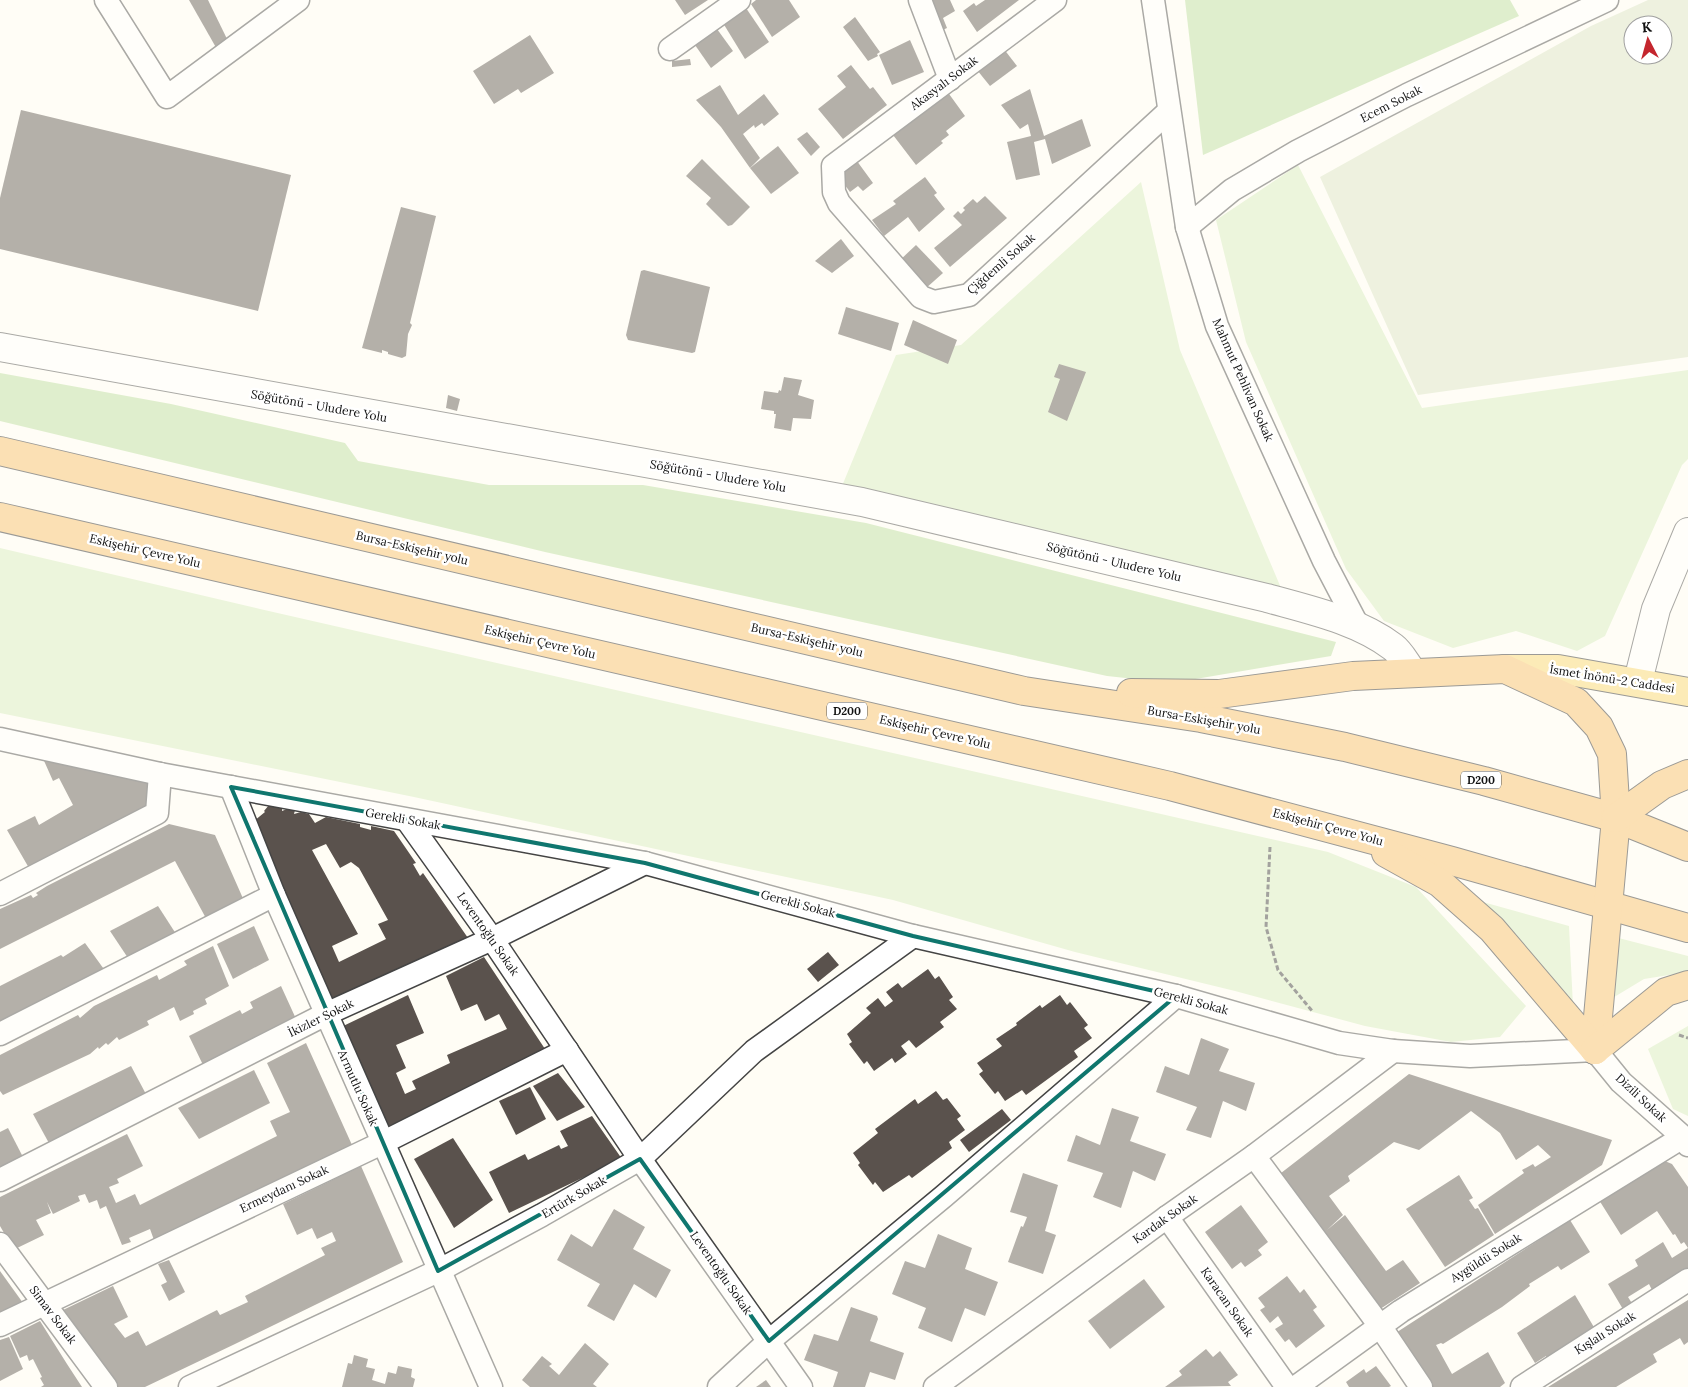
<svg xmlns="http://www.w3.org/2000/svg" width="1688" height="1387" viewBox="0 0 1688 1387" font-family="Lora,serif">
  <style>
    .green { fill: #d5ebbd }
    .forest { fill: #b9dc9c }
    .cemetery { fill: #d9e3c4; fill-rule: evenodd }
    .building { fill: #5a524d; fill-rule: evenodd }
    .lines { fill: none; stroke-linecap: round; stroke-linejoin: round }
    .minor-casing { stroke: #444; stroke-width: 25 }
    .tertiary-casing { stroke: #444; stroke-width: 30 }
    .primary-casing { stroke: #222; stroke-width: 30 }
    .trunk-casing { stroke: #222; stroke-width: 30 }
    .path { stroke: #333; stroke-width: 3; stroke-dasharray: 5 2.5; stroke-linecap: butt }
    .minor { stroke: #fff; stroke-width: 22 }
    .tertiary { stroke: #fff; stroke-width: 28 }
    .primary { stroke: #f9d66b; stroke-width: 28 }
    .trunk { stroke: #f7bc64; stroke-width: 28 }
    .marked { fill: none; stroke: #0f766e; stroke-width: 4; stroke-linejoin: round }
    .labels { text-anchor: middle; stroke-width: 5; stroke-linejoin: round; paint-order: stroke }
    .shield { fill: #fff; stroke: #585858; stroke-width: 1 }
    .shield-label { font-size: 11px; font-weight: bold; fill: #111 }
    .street-label { font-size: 12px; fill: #111; stroke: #fff }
  </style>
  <rect width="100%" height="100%" fill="#fffdf5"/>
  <g class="green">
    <path d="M1298 165 1422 408 1688 370V459L1682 465 1605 636 1577 651 1516 631 1453 648 1384 621 1346 569 1246 342 1216 220Z"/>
    <path d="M1141 182 1180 350 1281 588 842 486 896 355 961 345Z"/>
    <path d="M0 548 260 609 1328 852 1416 887 1526 1006 1500 1037 1451 1042 1365 1026 1235 991 1075 952 893 900 414 797 0 713Z"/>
    <path d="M1472 899 1569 926 1573 1006Z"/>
    <path d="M1607 935 1688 956V972L1644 979 1606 1002Z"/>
    <path d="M1688 1026V1116L1673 1109 1648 1049Z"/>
  </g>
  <g class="forest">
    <path d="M1185 0H1510L1519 16 1203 155Z"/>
    <path d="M0 373 171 404 345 443 358 461 489 485H643L866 523 1336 642 1331 656 1172 683 1107 676 545 552 0 421Z"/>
  </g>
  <path class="cemetery" d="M1648 0H1688V357L1418 395 1320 177 1591 26ZM1633 25H1663V55H1633Z"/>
  <g class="building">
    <path d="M189 0H208L229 43 218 51Z"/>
    <path d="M675 0H708L685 15Z"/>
    <path d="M756 0H789L800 17 772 37 751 4Z"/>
    <path d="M922 0H950L955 11 943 18 947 28 936 33Z"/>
    <path d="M985 0H1019L977 32 963 11 974 3 976 6Z"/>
    <path d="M746 8 769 42 745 59 723 23Z"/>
    <path d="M855 17 880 52 877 54 878 56 868 61 843 27Z"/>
    <path d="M717 29 733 51 711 68 695 45Z"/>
    <path d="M530 35 554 73 521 93 518 89 494 104 473 71Z"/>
    <path d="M910 40 924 72 892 85 879 55Z"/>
    <path d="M1000 44 1017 66 990 86 973 65Z"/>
    <path d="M690 59 691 65 672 67V61Z"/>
    <path d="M851 65 870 89 873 87 887 105 843 139 818 109 846 87 837 76Z"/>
    <path d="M720 85 738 115 764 94 779 114 764 126 762 123 755 128 754 125 743 134 760 158 750 168 721 127 696 100Z"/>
    <path d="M944 87 965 116 946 131 949 135 941 141 943 143 916 165 890 131Z"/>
    <path d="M1030 89 1044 136 1082 119 1091 146 1052 164 1045 139 1034 142 1040 175 1016 180 1007 142 1031 136 1028 124 1020 129 1001 105Z"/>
    <path d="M21 110 291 175 258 311 0 249V198Z"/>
    <path d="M807 132 820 147 811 156 797 139Z"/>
    <path d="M778 146 799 173 771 194 750 168Z"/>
    <path d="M854 157 873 183 863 191 858 186 850 192 836 173Z"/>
    <path d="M702 159 750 207 732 225 728 226 706 204 711 198 686 176Z"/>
    <path d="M925 177 937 193 934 195 945 209 919 232 908 217 884 236 872 220 896 204 893 201Z"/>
    <path d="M985 196 1007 218 950 267 934 248 962 225 953 216 958 211 961 214 965 210 963 208 973 199 977 203Z"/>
    <path d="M401 207 436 216 410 323 412 325 408 334 406 356 402 358 388 354V352L382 350V353L362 348Z"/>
    <path d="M841 239 854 256 832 273 815 261Z"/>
    <path d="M916 245 943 273 925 289 898 262Z"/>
    <path d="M644 270 710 287 695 352 692 353 628 340 626 335 641 271Z"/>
    <path d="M846 307 899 323 891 351 838 334Z"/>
    <path d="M913 320 957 340 948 364 904 345Z"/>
    <path d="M1059 364 1086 372 1067 421 1048 412 1060 379 1054 377Z"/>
    <path d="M784 377 802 380 798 395 814 400 811 419 793 418 791 431 774 428 776 414H774V411L761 409 764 391 778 393 779 390 781 391Z"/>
    <path d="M448 395 460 399 457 411 446 408Z"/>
    <path d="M41 754 154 780 148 808 29 868 7 830 35 816 39 825 73 805 59 778 53 781Z"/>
    <path d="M269 805 282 808V811L287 809 295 810 294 814 301 812 309 814 315 823 326 817 360 824V827L371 830V826L394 831 416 863 413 864 420 876 423 873 468 938 328 1006 249 825 265 812 264 811ZM326 844 340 868 351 862 359 868 388 920 378 924 386 939 339 962 332 946 358 934 312 850Z"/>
    <path d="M169 824 215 835 245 903 208 922 175 861 0 949V909L31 895 33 898 38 895 36 893 47 886Z"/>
    <path d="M158 906 178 937 130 961 110 931Z"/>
    <path d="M254 926 269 960 233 979 217 944Z"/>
    <path d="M85 943 106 972 0 1027V986L61 955 63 957Z"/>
    <path d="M213 946 229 986 205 999 207 1004 193 1011 194 1014 180 1021 174 1007 147 1021 149 1025 119 1040 117 1037 108 1045 106 1043 99 1049 98 1047 90 1054 3 1095 0 1091V1055L78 1015 80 1018 94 1006 157 975 159 980 187 965 184 961Z"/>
    <path d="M828 952 839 965 818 982 807 969Z"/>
    <path d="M484 957 547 1052 383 1129 339 1028 408 995 424 1033 396 1045 406 1068 396 1073 405 1094 416 1089 412 1081 450 1063 447 1055 507 1029 499 1014 485 1021 477 1004 461 1011 446 976Z"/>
    <path d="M928 969 935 979 939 976 953 997 949 1000 957 1009 940 1022 944 1027 916 1048 909 1040 901 1046 907 1054 895 1063 892 1058 874 1071 867 1061 864 1064 849 1044 852 1042 847 1034 871 1013 866 1008 878 998 885 1007 893 1001 886 992 898 983 902 988Z"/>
    <path d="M281 986 297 1021 204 1067 189 1036 240 1010 242 1014 253 1008 250 1002Z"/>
    <path d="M1060 995 1067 1005 1070 1002 1088 1025 1084 1028 1092 1038 1074 1051 1078 1057 1026 1095 1022 1090 1005 1101 998 1091 995 1094 979 1074 983 1071 977 1063 1002 1046 996 1039 1017 1025 1016 1023 1040 1005 1042 1008Z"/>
    <path d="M1201 1038 1229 1049 1219 1071 1255 1083 1246 1111 1223 1101 1211 1138 1186 1130 1197 1107 1156 1092 1165 1066 1189 1075Z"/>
    <path d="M306 1043 352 1145 154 1240 150 1229 129 1238 131 1242 122 1245 106 1206 100 1209 97 1200 89 1203 85 1194 78 1196 80 1201 53 1214 47 1202 51 1213 36 1220 44 1235 15 1249 7 1238 0 1226V1197L127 1134 143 1166 117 1179 119 1183 109 1187 116 1203 135 1194 140 1205 277 1136 270 1121 290 1112 267 1063Z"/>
    <path d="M131 1066 147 1096 50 1145 33 1114Z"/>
    <path d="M254 1070 270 1103 199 1139 178 1108Z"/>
    <path d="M558 1073 585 1107 557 1121 533 1086Z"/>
    <path d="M1409 1074 1612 1140 1602 1165 1495 1234 1478 1205 1524 1173 1522 1170 1533 1164 1535 1167 1551 1157 1538 1145 1516 1160 1500 1133 1471 1111 1419 1150 1394 1142 1348 1176 1350 1181 1329 1196 1343 1215 1327 1230 1345 1215 1386 1271 1403 1260 1420 1283 1374 1313 1272 1180Z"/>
    <path d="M530 1087 546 1119 516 1135 499 1101Z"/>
    <path d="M936 1091 943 1100 947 1098 961 1116 957 1119 965 1130 949 1142 952 1148 912 1178 909 1175 883 1192 875 1182 873 1185 858 1165 860 1163 853 1153 878 1133 875 1129 915 1099 918 1104Z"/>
    <path d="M1112 1108 1139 1117 1130 1141 1166 1154 1155 1181 1133 1171 1121 1208 1093 1197 1103 1173 1067 1161 1076 1135 1100 1145Z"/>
    <path d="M1002 1109 1011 1120 969 1152 960 1140Z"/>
    <path d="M592 1116 622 1159 509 1213 489 1172 525 1154 528 1160 559 1145 561 1149 568 1146 560 1131Z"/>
    <path d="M8 1128 24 1159 0 1171V1132Z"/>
    <path d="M453 1138 493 1200 454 1228 414 1159Z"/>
    <path d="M1660 1159 1672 1164 1688 1187V1248L1684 1242 1681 1244 1675 1234 1673 1235 1657 1211 1621 1235 1599 1200Z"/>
    <path d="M361 1166 403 1262 235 1344 145 1387H118L63 1310 113 1286 128 1317 114 1324 125 1338 138 1331 146 1346 217 1310 220 1315 248 1302 245 1296 325 1255 321 1248 336 1241 332 1232 317 1239 312 1228 297 1235 283 1204Z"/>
    <path d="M1023 1173 1058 1185 1045 1231 1056 1235 1043 1274 1008 1262 1021 1226 1023 1227 1027 1217 1010 1212Z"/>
    <path d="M1459 1175 1473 1198 1469 1200 1475 1209 1478 1208 1494 1235 1445 1267 1406 1209Z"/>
    <path d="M1241 1205 1268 1242 1258 1250 1262 1255 1245 1267 1241 1262 1232 1269 1205 1232Z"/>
    <path d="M614 1209 645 1227 633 1249 671 1270 656 1298 634 1284 614 1321 587 1306 600 1284 557 1260 571 1234 592 1247Z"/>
    <path d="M1570 1220 1590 1252 1561 1270 1558 1266 1529 1284 1530 1286 1502 1307 1443 1344 1441 1343 1436 1345 1452 1374 1488 1352 1505 1383 1500 1387H1428L1391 1336Z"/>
    <path d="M938 1234 972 1248 965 1269 998 1282 985 1316 965 1308 952 1342 918 1328 926 1308 892 1294 905 1261 925 1268Z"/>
    <path d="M1663 1242 1672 1258 1688 1248V1273L1654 1294 1649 1284 1628 1297 1633 1305 1624 1311 1608 1284 1638 1266 1635 1260Z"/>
    <path d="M169 1260 185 1292 169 1301 161 1285 167 1282 158 1264Z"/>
    <path d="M0 1271 23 1303 0 1314Z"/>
    <path d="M1287 1276 1300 1293 1304 1289 1317 1307 1313 1310 1325 1326 1296 1348 1289 1339 1285 1342 1275 1329 1283 1324 1278 1316 1270 1323 1260 1310 1265 1307 1258 1298Z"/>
    <path d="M1144 1279 1165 1307 1110 1349 1088 1321Z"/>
    <path d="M1575 1295 1595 1329 1547 1359 1546 1356 1535 1363 1517 1333Z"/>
    <path d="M1688 1300V1342L1684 1345 1680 1338 1653 1354 1657 1362 1616 1387H1548Z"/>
    <path d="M851 1307 877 1316 878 1319 870 1341 904 1353 895 1380 870 1372 865 1387H833L838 1372 804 1360 814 1334 838 1341Z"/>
    <path d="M40 1321 67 1364 82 1387H41L44 1385 40 1378 42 1377 33 1359 29 1361 27 1355 20 1358 10 1336Z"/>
    <path d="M9 1337 23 1369 0 1381V1340Z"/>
    <path d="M585 1343 609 1364 593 1384 597 1387H530L522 1380 542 1356 552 1364 549 1366 559 1375Z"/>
    <path d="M1206 1349 1213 1357 1220 1351 1238 1375 1228 1382 1231 1386 1165 1387 1182 1375 1179 1371Z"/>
    <path d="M354 1355 368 1359 366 1367 375 1369 372 1380 385 1384 388 1372 396 1374 398 1366 412 1369 411 1377 415 1379 413 1387H342L348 1363 352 1364Z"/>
    <path d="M1376 1366 1391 1386 1389 1387H1349L1346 1382 1364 1369 1366 1373Z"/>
    <path d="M766 1380 771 1387H756Z"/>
  </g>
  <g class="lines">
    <g class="minor-casing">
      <g id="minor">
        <path d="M106 0 167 97 298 0"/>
        <path d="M920 0 950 79"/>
        <path d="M1055 0 833 166 834 192 839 203 921 297 934 302 969 295 1169 111"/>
        <path d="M1153 0 1187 227 1217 326 1324 561 1358 626"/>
        <path d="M670 49 739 0"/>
        <path d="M1187 227 1232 190 1298 151 1407 95 1607 0"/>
        <path d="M0 739 160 774 645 863 913 936 1176 996 1339 1043 1393 1051 1470 1056 1595 1050 1621 1082 1683 1137 1688 1145"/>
        <path d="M231 787 274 895 491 1387"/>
        <path d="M407 820 492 939 640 1159 801 1387"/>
        <path d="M0 894 157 813 160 774"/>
        <path d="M0 1034 274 895"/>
        <path d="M1254 1156 1380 1326 1421 1387"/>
        <path d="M0 1180 326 1014 492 939 645 863"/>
        <path d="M1167 1217 1287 1387"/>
        <path d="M0 1244 106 1387"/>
        <path d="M0 1325 382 1143 567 1050"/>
        <path d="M190 1387 438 1271 542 1215 640 1159 754 1051 913 936"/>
        <path d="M719 1387 769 1341 944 1196 1176 996"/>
        <path d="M935 1387 1167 1217 1254 1156 1393 1051"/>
        <path d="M1296 1387 1401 1311 1683 1137"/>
        <path d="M1522 1387 1688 1280"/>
      </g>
    </g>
    <g class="tertiary-casing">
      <g id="tertiary">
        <path d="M0 347 862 502 1267 598C1310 610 1357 620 1393 647 1401 653 1406 664 1412 671"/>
        <path d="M1638 681 1656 609 1688 532"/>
      </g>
    </g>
    <g class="primary-casing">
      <path id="primary" d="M1505 669H1558L1688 692"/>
    </g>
    <g class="trunk-casing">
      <g id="trunk">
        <path d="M0 451 1024 691 1201 718 1345 747 1484 781 1616 818 1688 847"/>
        <path d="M0 517 1170 786 1452 861 1688 928"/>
        <path d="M1131 693 1219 694 1353 676 1505 669 1576 702 1599 727 1612 754 1616 818 1595 1050"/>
        <path d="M1616 818 1662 785 1688 774"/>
        <path d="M1386 853 1440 883 1492 929 1595 1050"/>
        <path d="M1595 1050 1666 992 1688 985"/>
      </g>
    </g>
    <g class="path">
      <path d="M1270 847 1266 927 1278 970 1313 1012"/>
      <path d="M1679 1035 1688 1038"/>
    </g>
    <use href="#minor" class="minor"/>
    <use href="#tertiary" class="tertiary"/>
    <use href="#primary" class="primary"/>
    <use href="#trunk" class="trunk"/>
  </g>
  <path d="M0 0H1688V1387H0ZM231 787 645 863 913 936 1176 996 769 1341 640 1159 438 1271Z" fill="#fffdf5" fill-opacity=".55" fill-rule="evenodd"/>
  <path class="marked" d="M231 787 645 863 913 936 1176 996 769 1341 640 1159 438 1271Z"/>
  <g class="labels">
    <g class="shield">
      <rect x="827" y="702.5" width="40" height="17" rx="4"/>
      <rect x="1461" y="771.5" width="40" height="17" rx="4"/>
    </g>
    <g class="shield-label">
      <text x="847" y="715">D200</text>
      <text x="1481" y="784">D200</text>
    </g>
    <g class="street-label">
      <text transform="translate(944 83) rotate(-37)" y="4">Akasyalı Sokak</text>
      <text transform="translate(1391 104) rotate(-27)" y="4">Ecem Sokak</text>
      <text transform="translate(1001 264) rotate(-41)" y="4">Çiğdemli Sokak</text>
      <text transform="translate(1243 380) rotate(66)" y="4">Mahmut Pehlivan Sokak</text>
      <text transform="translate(319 406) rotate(10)" y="4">Söğütönü - Uludere Yolu</text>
      <text transform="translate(718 476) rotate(10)" y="4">Söğütönü - Uludere Yolu</text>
      <text transform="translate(412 548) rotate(13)" y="4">Bursa-Eskişehir yolu</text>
      <text transform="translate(145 551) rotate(13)" y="4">Eskişehir Çevre Yolu</text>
      <text transform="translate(1114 562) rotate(13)" y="4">Söğütönü - Uludere Yolu</text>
      <text transform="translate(807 640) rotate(13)" y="4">Bursa-Eskişehir yolu</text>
      <text transform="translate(540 642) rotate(13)" y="4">Eskişehir Çevre Yolu</text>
      <text transform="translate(1612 679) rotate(9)" y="4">İsmet İnönü-2 Caddesi</text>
      <text transform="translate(1204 720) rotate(10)" y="4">Bursa-Eskişehir yolu</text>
      <text transform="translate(935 732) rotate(13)" y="4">Eskişehir Çevre Yolu</text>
      <text transform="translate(403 819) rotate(10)" y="4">Gerekli Sokak</text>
      <text transform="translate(1328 827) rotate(15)" y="4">Eskişehir Çevre Yolu</text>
      <text transform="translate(798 904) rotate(15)" y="4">Gerekli Sokak</text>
      <text transform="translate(488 934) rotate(55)" y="4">Leventoğlu Sokak</text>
      <text transform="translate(1191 1001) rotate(15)" y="4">Gerekli Sokak</text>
      <text transform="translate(321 1018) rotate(-26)" y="4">İkizler Sokak</text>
      <text transform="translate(358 1088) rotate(66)" y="4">Armutlu Sokak</text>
      <text transform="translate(1641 1098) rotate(43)" y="4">Dizili Sokak</text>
      <text transform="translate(284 1189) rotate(-25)" y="4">Ermeydanı Sokak</text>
      <text transform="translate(574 1197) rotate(-30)" y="4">Ertürk Sokak</text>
      <text transform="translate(1165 1219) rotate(-35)" y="4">Kardak Sokak</text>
      <text transform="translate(1486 1258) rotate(-32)" y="4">Aygüldü Sokak</text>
      <text transform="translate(721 1273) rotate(55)" y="4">Leventoğlu Sokak</text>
      <text transform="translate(1227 1302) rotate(55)" y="4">Karacan Sokak</text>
      <text transform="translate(53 1315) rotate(53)" y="4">Simav Sokak</text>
      <text transform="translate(1605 1333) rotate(-32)" y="4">Kışlalı Sokak</text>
    </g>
  </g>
  <g transform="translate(1648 40) rotate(354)"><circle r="24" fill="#ffffff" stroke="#a0a0a0"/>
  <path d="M0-4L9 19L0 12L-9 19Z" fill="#c4262e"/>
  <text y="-8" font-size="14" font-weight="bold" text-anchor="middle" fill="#111111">K</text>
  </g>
</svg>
